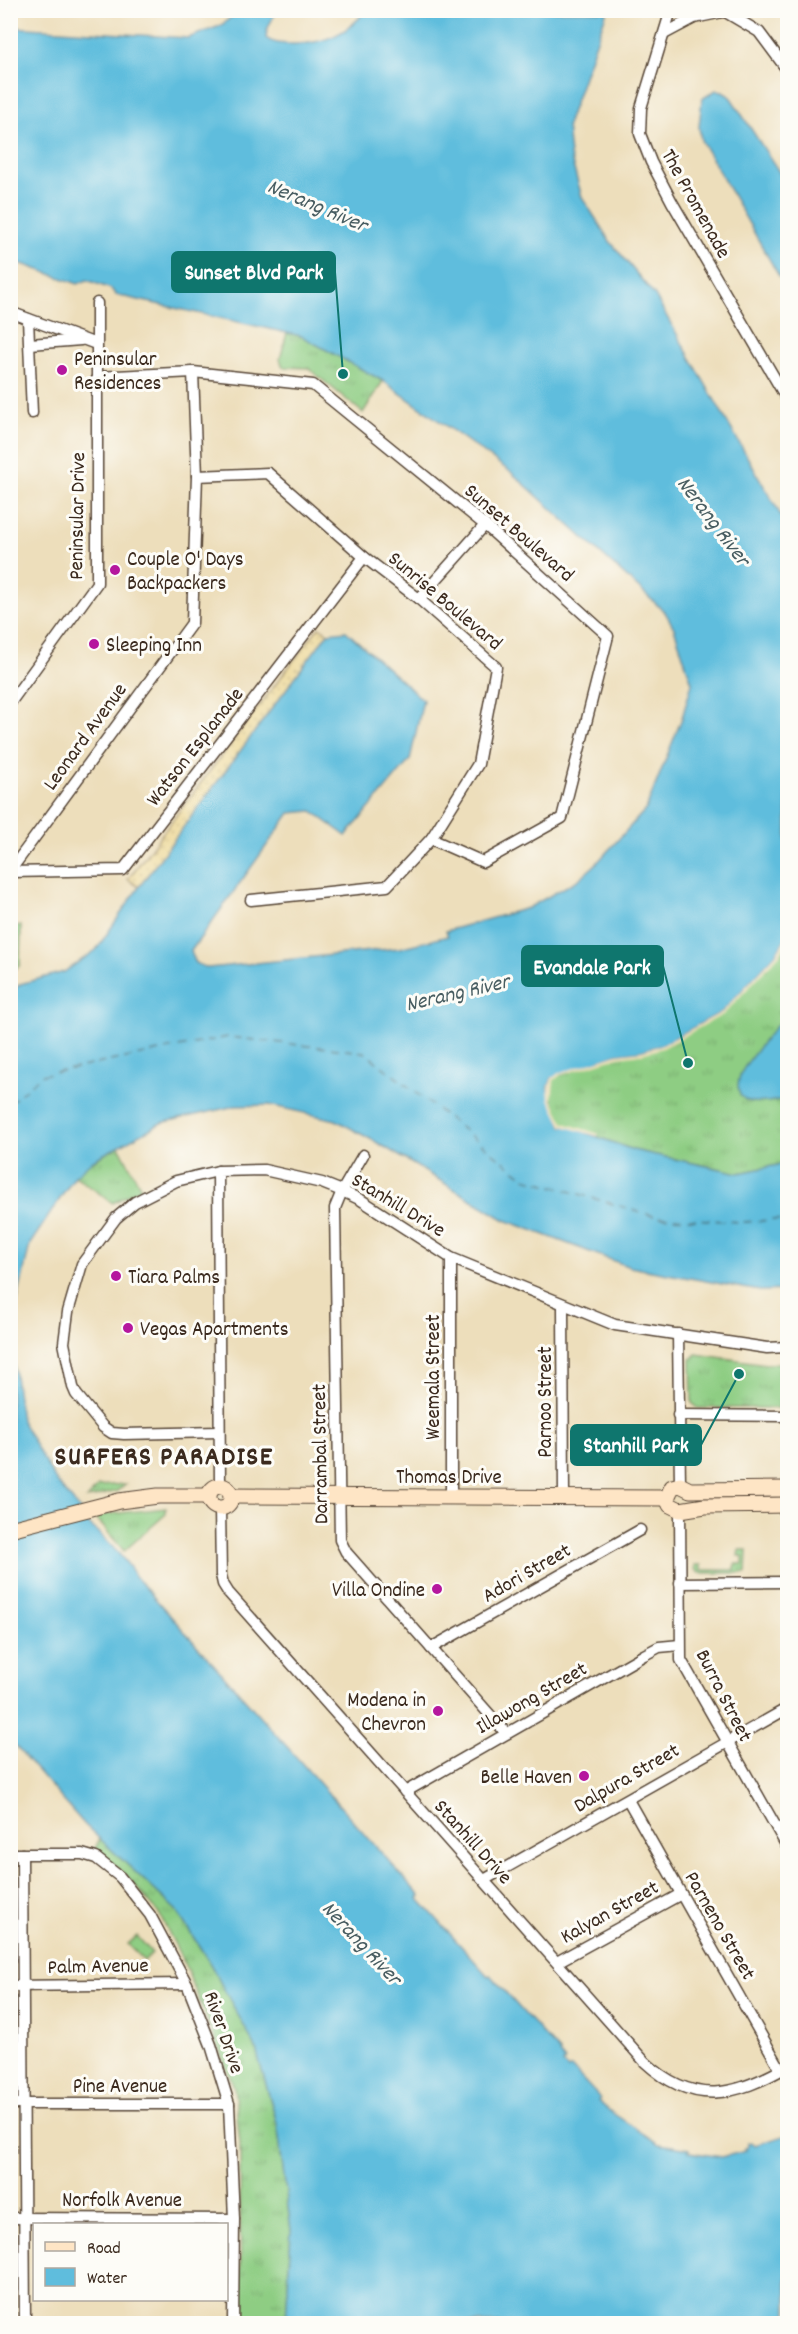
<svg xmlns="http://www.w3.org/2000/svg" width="798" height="2334" viewBox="0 0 798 2334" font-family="Dekko,sans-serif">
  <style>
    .grass { fill: url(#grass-tufts); stroke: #647c50; stroke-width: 1.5 }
    .sand { fill: url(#sand-dots); stroke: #94825e; stroke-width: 1.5 }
    .garden { fill: url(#garden-dots); stroke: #647c50; stroke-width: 1.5 }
    .pitch { fill: #8ecd83; stroke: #647c50; stroke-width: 1.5 }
    .water { fill: #5fbddd; stroke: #4d747e; stroke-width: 1.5 }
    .pier { fill: #eddebb }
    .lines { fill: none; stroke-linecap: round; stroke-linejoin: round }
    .ferry { stroke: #485d61; stroke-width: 1.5; stroke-dasharray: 8 6; stroke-linecap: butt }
    .minor-casing { stroke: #564536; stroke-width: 13 }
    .secondary-casing { stroke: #564536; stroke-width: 17 }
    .minor { stroke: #fff; stroke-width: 10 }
    .secondary { stroke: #fee5c5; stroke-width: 15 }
    .poi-dot { fill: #b5179e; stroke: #fdfcf7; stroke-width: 2 }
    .labels { text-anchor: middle; stroke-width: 6; stroke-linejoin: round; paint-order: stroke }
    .street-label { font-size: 21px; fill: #3b2a1e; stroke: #fdfcf7 }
    .poi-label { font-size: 21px; fill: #3b2a1e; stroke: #fdfcf7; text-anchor: start }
    .water-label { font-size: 22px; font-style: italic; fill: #485d61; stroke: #fdfcf7 }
    .district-label { font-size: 27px; font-weight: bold; letter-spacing: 1.5px; fill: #3b2a1e; stroke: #fdfcf7 }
    .leader { fill: none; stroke: #0f766e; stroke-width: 2 }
    .callout-dot { fill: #0f766e; stroke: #fdfcf7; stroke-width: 2 }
    .callout { fill: #0f766e; stroke: #0f766e; stroke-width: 2 }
    .callout-label { font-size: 22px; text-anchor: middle; font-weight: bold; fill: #fff }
  </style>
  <defs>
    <pattern id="grass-tufts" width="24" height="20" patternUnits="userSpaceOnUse" patternTransform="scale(1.5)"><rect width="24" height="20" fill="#8ecd83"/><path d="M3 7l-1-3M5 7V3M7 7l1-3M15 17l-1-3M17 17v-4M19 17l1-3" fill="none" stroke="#7bb071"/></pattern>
    <pattern id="sand-dots" width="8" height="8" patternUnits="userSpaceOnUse" patternTransform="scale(1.5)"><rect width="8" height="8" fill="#eeda9e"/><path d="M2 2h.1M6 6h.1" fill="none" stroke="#cdbb88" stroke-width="1.8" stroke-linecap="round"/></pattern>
    <pattern id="garden-dots" width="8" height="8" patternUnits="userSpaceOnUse" patternTransform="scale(1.5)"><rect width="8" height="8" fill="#8ecd83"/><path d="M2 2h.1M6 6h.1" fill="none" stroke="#7bb071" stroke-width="1.8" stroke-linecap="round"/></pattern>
  </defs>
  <rect width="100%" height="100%" fill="#fdfcf7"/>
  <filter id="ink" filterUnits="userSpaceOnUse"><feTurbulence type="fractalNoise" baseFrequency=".0167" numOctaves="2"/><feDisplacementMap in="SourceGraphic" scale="12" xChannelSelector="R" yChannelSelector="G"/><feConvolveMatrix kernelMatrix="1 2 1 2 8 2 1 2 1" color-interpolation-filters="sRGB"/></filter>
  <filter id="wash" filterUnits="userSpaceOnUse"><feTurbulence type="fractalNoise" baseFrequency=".008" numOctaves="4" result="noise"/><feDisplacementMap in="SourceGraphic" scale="24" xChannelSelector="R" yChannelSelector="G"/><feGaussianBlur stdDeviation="1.35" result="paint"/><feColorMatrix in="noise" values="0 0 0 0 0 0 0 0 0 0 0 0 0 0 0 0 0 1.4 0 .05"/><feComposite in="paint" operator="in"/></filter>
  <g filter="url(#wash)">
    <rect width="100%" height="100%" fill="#eddebb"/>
    <g class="grass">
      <path d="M287 333 302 336 383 381 363 413 308 368 283 367 280 359Z"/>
      <path d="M11 926H21L20 965 11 973Z"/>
      <path d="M787 936V1163L739 1173 633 1150 572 1127 562 1126 548 1089 552 1078 776 954Z"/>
      <path d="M119 1146 141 1188 113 1203 75 1176 89 1163Z"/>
      <path d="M696 1354 766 1364 787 1363V1408H698L692 1403 691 1359Z"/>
      <path d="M126 1484 117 1491 87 1499 98 1486Z"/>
      <path d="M166 1508V1514L124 1551 94 1516H91Z"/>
      <path d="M100 1839 176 1910 208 1960 255 2046 277 2123 291 2230 286 2323H241L240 2143 234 2087 184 1963 160 1915 125 1874 94 1850Z"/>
    </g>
    <path class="sand" d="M319 627 328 633 139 887 128 879Z"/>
    <path class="garden" d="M739 1550H747L746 1573H699L695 1569V1565H701V1570H735V1564H743V1556H738Z"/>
    <path class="pitch" d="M137 1936 152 1953 144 1961 128 1944Z"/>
    <g class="water">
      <path d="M239 11H276L267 30 266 38C274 44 284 44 294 44 322 44 348 34 365 11H607L567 125 570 155 582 197 609 240 655 296 784 521V530L787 536V936L776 954 722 1012 662 1045 641 1051 617 1054 552 1078 548 1089 562 1126 571 1127 633 1150 739 1173 787 1163V1290L760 1291 630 1267 505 1220 383 1146 336 1120 269 1105 235 1106 161 1123 93 1160 75 1176 30 1244 11 1329V993L20 984 64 972 96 950 139 887 328 633 346 631 423 700 410 760 346 836 312 811 290 813 191 951 195 963 208 968 399 948 448 936 446 931 528 908 578 880 595 865 646 809 682 718 692 683 674 628 665 612 512 473 383 381 301 336 116 295 111 289 87 280 78 284 11 260V27L188 38 220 26Z"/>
      <path d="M716 90 723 91 731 98 787 184V290L701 140 699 127 702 99Z"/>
      <path d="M787 1013V1098C769 1103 729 1111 740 1076 744 1063 777 1025 787 1013Z"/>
      <path d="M10 1338 21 1420 56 1481 86 1517 82 1519C95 1528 130 1563 135 1576L420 1896 418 1898 488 1976 490 1975 560 2053 559 2054 565 2061 563 2064 568 2069 571 2067 600 2098 598 2101 611 2112 659 2144 689 2149V2152L722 2157 746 2151 745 2148 749 2147 748 2143 752 2142 755 2145 787 2135V2323H286L291 2230 277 2123 255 2046 208 1960 176 1910 85 1825 11 1741Z"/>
    </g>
    <path class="pier" d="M787 936 788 942 779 955 724 1014 663 1048 642 1054 618 1057 561 1075 554 1080 552 1099 564 1123 599 1134 597 1136 562 1126 549 1099 548 1089 552 1078 559 1073 617 1054 641 1051 662 1045 722 1012 776 954Z"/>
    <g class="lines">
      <path class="ferry" d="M10 1103 42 1075 228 1037 364 1052 525 1178 657 1217 743 1222 788 1219"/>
    </g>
  </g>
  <g filter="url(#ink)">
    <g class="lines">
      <g class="minor-casing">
        <g id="minor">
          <path d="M671 10 641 108 640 134 651 162 672 202 788 401"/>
          <path d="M722 10 759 32 788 71"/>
          <path d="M664 34 694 18 723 12"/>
          <path d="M10 312 96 344"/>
          <path d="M28 319 32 413"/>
          <path d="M30 344 81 340"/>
          <path d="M97 377 193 372 313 385 485 525 608 636 562 818 483 862 431 839"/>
          <path d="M197 476 268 473 364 557 419 599 496 667 478 764 431 839 387 886 251 900"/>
          <path d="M419 599 485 525"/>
          <path d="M10 703 97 583V303"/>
          <path d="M10 871 192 623 197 476 193 372"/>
          <path d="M10 872 123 870 364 557"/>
          <path d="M363 1155 342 1191 335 1208 340 1540 346 1552 506 1733"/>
          <path d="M218 1171 176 1181 135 1202 116 1218 82 1264 68 1312 64 1343 73 1387 76 1394 103 1427 112 1433 124 1434 219 1432"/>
          <path d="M451 1258V1496"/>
          <path d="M563 1305 564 1498"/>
          <path d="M678 1334 680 1485"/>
          <path d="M678 1415 788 1416"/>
          <path d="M220 1485 218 1171 264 1170 322 1183 342 1191 361 1200 451 1258 615 1325 767 1348 788 1347"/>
          <path d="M220 1508 221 1575 223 1584 228 1592 645 2062C694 2107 734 2097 788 2066"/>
          <path d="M680 1510 681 1660 788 1848"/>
          <path d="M680 1583 788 1582"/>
          <path d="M431 1648 640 1530"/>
          <path d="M405 1792 644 1655 659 1647 680 1645"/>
          <path d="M628 1800 781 2070"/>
          <path d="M10 1854H82L96 1858 120 1877 150 1915 187 1984 211 2045 229 2104 234 2219 233 2324"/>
          <path d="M22 1854 25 2324"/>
          <path d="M484 1880 788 1708"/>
          <path d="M557 1962 681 1894"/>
          <path d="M10 1986 187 1984"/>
          <path d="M10 2104H229"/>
          <path d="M10 2218 234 2219"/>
        </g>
      </g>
      <g class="secondary-casing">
        <g id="secondary">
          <circle cx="220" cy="1497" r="11"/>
          <path d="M788 1489 690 1490 680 1485 672 1487 667 1498 670 1505 680 1510 705 1506 788 1505"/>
          <path d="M231 1496 667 1498"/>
          <path d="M10 1529 119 1501 158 1496H208"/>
        </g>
      </g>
      <use href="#minor" class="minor"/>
      <use href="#secondary" class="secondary"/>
    </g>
  </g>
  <g class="poi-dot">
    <circle cx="62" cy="370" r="6"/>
    <circle cx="115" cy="570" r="6"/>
    <circle cx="94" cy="644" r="6"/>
    <circle cx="116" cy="1276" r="6"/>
    <circle cx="128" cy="1328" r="6"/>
    <circle cx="437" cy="1589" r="6"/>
    <circle cx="438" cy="1711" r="6"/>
    <circle cx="584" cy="1776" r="6"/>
  </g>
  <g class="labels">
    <g class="street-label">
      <text transform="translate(697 203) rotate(61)" y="7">The Promenade</text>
      <text transform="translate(76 516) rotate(-89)" y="7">Peninsular Drive</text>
      <text transform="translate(520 532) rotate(41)" y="7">Sunset Boulevard</text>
      <text transform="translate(446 600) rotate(40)" y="7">Sunrise Boulevard</text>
      <text transform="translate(84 736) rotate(-54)" y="7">Leonard Avenue</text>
      <text transform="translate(194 746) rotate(-52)" y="7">Watson Esplanade</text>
      <text transform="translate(399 1204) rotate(31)" y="7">Stanhill Drive</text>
      <text transform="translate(432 1377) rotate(-90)" y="7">Weemala Street</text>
      <text transform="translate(544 1402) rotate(-90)" y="7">Parnoo Street</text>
      <text transform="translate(319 1454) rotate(-91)" y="7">Darrambal Street</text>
      <text x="449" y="1483">Thomas Drive</text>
      <text transform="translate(526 1572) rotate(-30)" y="7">Adori Street</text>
      <text transform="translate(725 1695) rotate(63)" y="7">Burra Street</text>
      <text transform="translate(531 1697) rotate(-30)" y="7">Illawong Street</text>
      <text transform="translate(626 1777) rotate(-30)" y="7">Dalpura Street</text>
      <text transform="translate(474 1841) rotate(48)" y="7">Stanhill Drive</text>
      <text transform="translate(609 1911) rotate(-29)" y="7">Kalyan Street</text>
      <text transform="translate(721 1925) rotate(60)" y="7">Parneno Street</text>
      <text transform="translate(98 1965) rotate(-1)" y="7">Palm Avenue</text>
      <text transform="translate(225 2032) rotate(71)" y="7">River Drive</text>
      <text x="120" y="2092">Pine Avenue</text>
      <text x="122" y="2206">Norfolk Avenue</text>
    </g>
    <g class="poi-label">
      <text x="74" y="365">Peninsular<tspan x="74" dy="24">Residences</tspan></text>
      <text x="127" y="565">Couple O' Days<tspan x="127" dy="24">Backpackers</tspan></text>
      <text x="106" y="651">Sleeping Inn</text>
      <text x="128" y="1283">Tiara Palms</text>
      <text x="140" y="1335">Vegas Apartments</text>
      <text x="425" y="1596" text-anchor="end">Villa Ondine</text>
      <text x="426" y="1706" text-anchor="end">Modena in<tspan x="426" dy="24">Chevron</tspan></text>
      <text x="572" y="1783" text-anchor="end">Belle Haven</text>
    </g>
    <g class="water-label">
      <text transform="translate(318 204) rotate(23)" y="8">Nerang River</text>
      <text transform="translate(715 520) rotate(53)" y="8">Nerang River</text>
      <text transform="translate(457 991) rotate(-13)" y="8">Nerang River</text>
      <text transform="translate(363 1942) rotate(47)" y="8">Nerang River</text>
    </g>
    <g class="district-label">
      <text x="164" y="1464">SURFERS PARADISE</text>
    </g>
  </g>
  <path class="leader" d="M343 374L335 272M688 1063L663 966M739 1374L701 1445"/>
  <g class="callout-dot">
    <circle cx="343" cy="374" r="6"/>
    <circle cx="688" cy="1063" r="6"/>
    <circle cx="739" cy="1374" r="6"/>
  </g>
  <g class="callout">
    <rect x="172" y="252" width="163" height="40" rx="6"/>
    <rect x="522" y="946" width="141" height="40" rx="6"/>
    <rect x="571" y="1425" width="130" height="40" rx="6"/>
  </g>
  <g class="callout-label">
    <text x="254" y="279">Sunset Blvd Park</text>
    <text x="592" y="974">Evandale Park</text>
    <text x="636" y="1452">Stanhill Park</text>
  </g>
  <rect width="798" height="2334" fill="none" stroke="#fdfcf7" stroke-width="36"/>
  <rect x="33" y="2223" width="195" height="78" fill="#fdfcf7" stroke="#afa8a0" stroke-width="1.5"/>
  <rect x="45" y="2242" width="30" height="9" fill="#fee5c5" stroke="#afa8a0" stroke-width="1.5"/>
  <text x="87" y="2253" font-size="18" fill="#3b2a1e">Road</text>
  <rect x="45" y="2268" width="30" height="18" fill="#5fbddd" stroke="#afa8a0" stroke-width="1.5"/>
  <text x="87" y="2283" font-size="18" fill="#3b2a1e">Water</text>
</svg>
